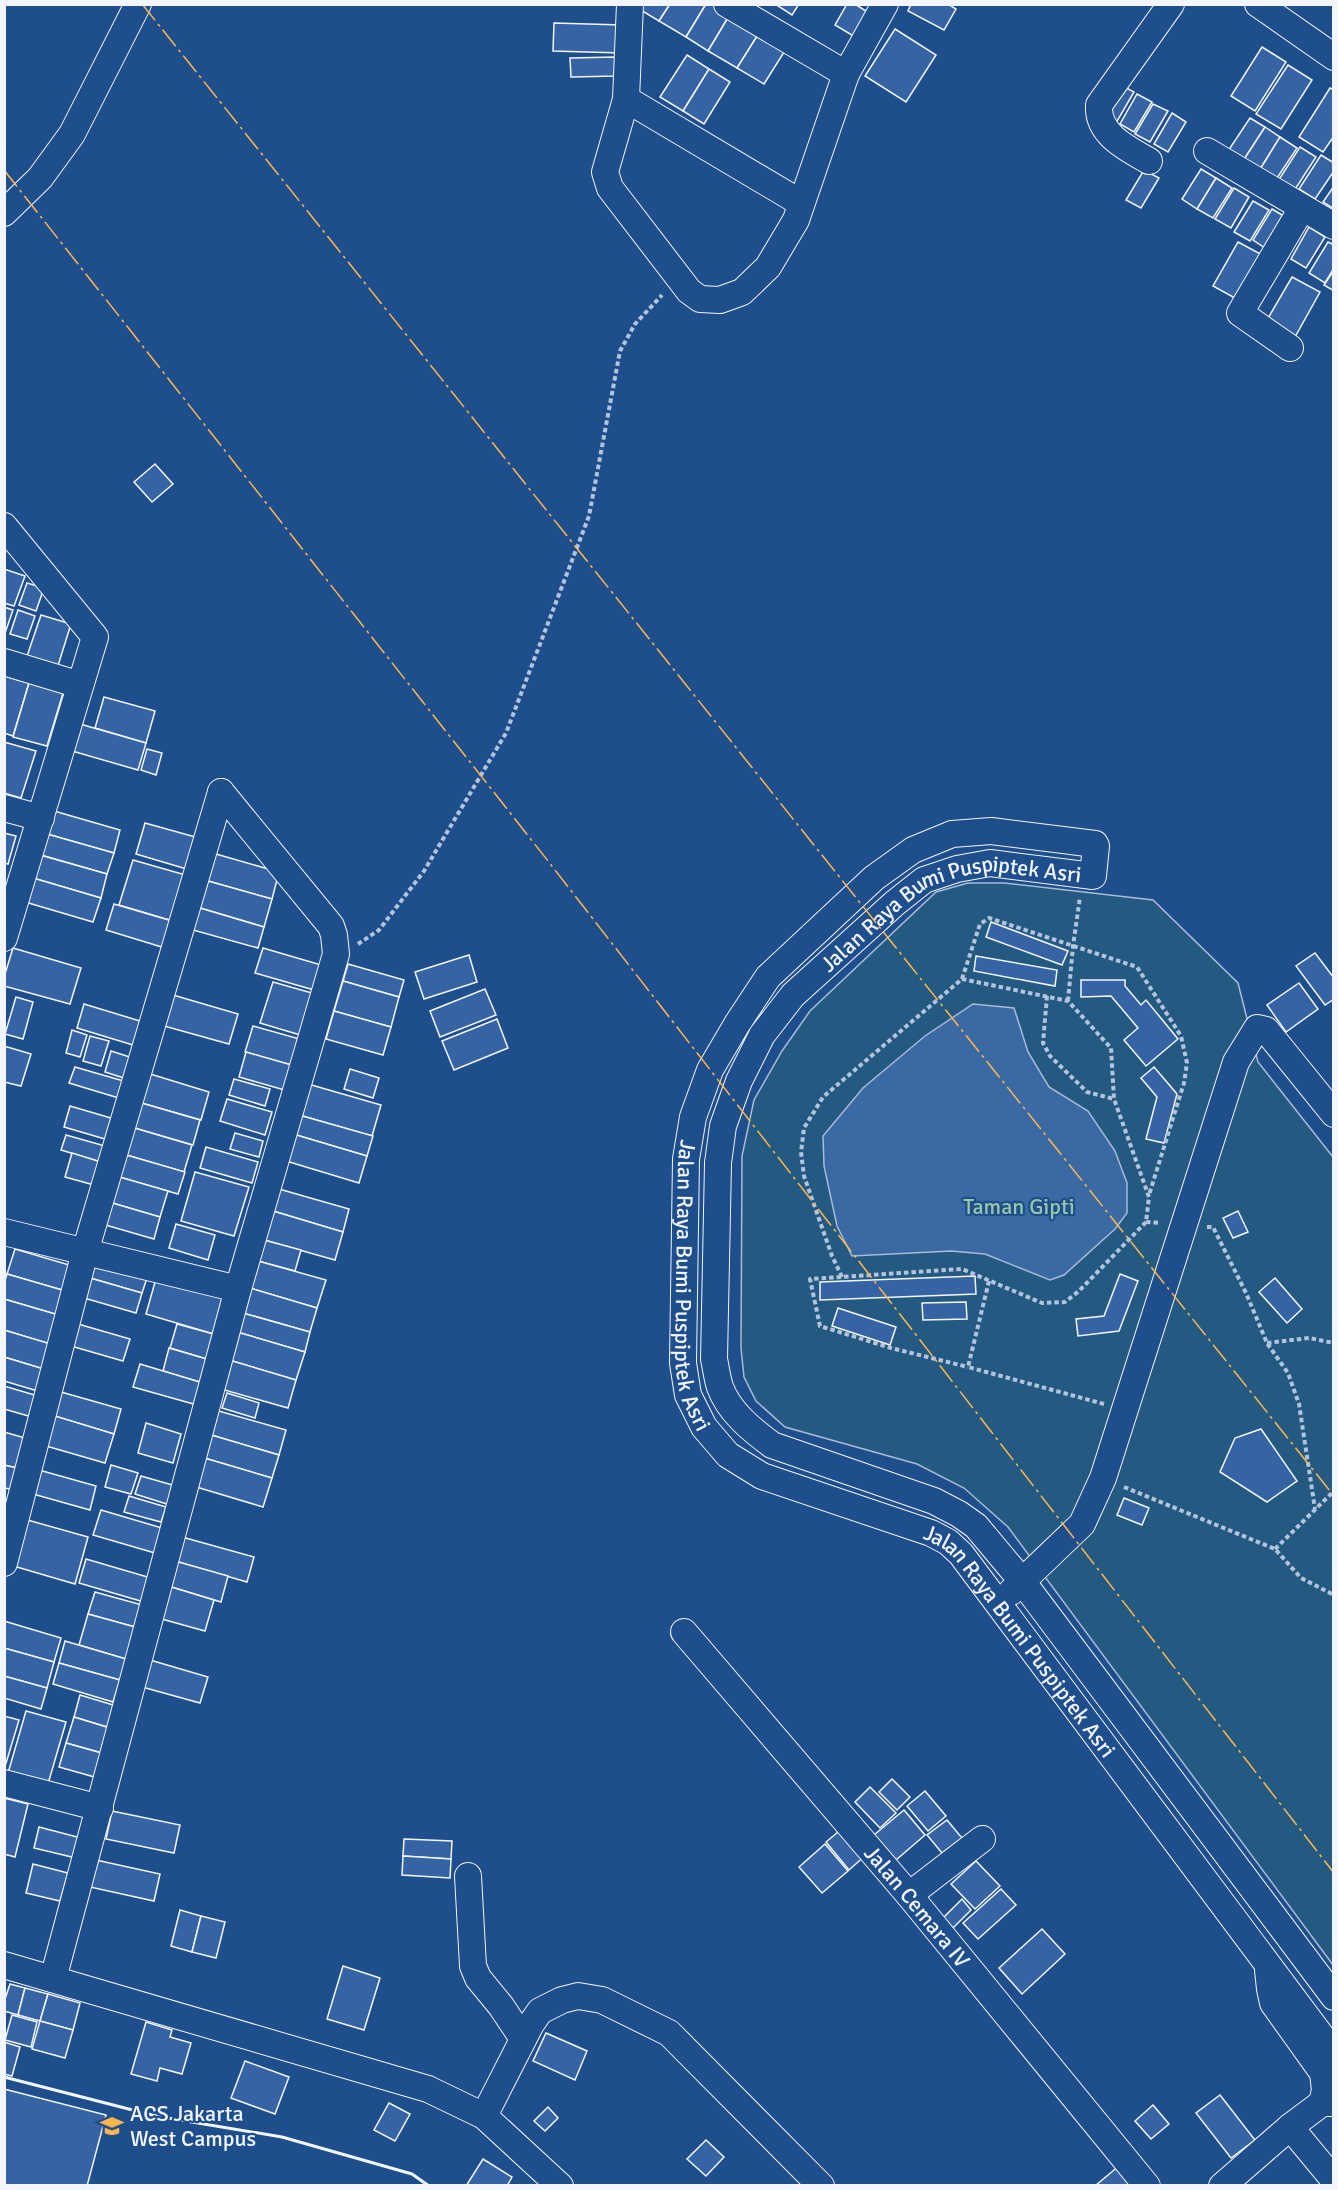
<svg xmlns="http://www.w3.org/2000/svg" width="1338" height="2190" viewBox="0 0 1338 2190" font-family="Signika,sans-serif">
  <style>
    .green { fill: #245a82; stroke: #a8bbd7; stroke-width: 1.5 }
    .water { fill: #3b69a3; stroke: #a8bbd7; stroke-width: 1.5 }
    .building { fill: #3563a3; stroke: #f2f6ff; stroke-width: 1.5 }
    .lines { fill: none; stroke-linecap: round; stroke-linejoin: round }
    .minor-casing { stroke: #f2f6ff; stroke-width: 28 }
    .path { stroke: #b3c4dc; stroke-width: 4; stroke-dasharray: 4.5 3; stroke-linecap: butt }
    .minor { stroke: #1f4e8c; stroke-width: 26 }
    .wall { stroke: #f2f6ff; stroke-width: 3 }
    .power { stroke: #ffb74d; stroke-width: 1.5; stroke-dasharray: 21 4.5 3 4.5; stroke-linecap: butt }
    .labels { text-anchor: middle; stroke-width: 4.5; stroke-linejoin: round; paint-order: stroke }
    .street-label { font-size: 22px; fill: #f2f6ff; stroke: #1f4e8c }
    .park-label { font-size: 22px; fill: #97c8a6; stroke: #1f4e8c }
    .poi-label { font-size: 22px; fill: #f2f6ff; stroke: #1f4e8c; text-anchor: start }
  </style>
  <rect width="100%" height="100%" fill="#1f4e8c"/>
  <path class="green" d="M968 883H1004L1153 900 1238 983 1258 1062 1333 1157V1965L1008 1527 964 1488 917 1464 785 1427 756 1401 744 1377 741 1348 742 1156 754 1100 782 1051 810 1011 936 892Z"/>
  <path class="water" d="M973 1004 1014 1008 1028 1052 1049 1087 1088 1111 1115 1151 1127 1183V1213L1115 1229 1064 1275 1050 1280 985 1254 951 1251 852 1256 837 1226 824 1166 823 1136 863 1088 925 1036Z"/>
  <g class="building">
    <path d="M642 4H670L659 21 639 9Z"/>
    <path d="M670 4H706L686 37 659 21Z"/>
    <path d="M706 4H711L729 16 708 51 686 37Z"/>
    <path d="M775 4H799L792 15Z"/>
    <path d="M847 4H855L869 13 855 37 835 25Z"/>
    <path d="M911 4H948L956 9 944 30 908 11Z"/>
    <path d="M729 16 759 33 737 68 708 51Z"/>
    <path d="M554 23 622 25 621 53 553 51Z"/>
    <path d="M895 29 936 55 906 102 865 76Z"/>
    <path d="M759 33 786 49 764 84 737 68Z"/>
    <path d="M1262 47 1286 62 1255 111 1231 96Z"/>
    <path d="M687 55 709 69 683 111 660 97Z"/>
    <path d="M616 57V76L571 77 570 58Z"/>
    <path d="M1288 65 1312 80 1281 129 1256 114Z"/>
    <path d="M709 69 730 82 704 124 683 111Z"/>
    <path d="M1119 84 1134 92 1116 123 1102 115Z"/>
    <path d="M1330 88 1334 90V136L1323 152 1299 137Z"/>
    <path d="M1137 94 1152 102 1134 132 1120 124Z"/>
    <path d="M1153 104 1168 111 1150 142 1135 134Z"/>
    <path d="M1172 113 1186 122 1168 152 1154 144Z"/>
    <path d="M1250 118 1265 127 1243 161 1228 151Z"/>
    <path d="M1265 127 1280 137 1259 171 1243 161Z"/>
    <path d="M1280 137 1297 148 1275 181 1259 171Z"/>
    <path d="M1300 147 1316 157 1294 191 1278 181Z"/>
    <path d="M1321 155 1334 163V171L1315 199 1299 189Z"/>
    <path d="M1201 169 1216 178 1197 209 1182 199Z"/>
    <path d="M1144 170 1159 178 1141 208 1126 200Z"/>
    <path d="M1216 178 1232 188 1213 218 1197 209Z"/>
    <path d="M1334 186V209L1323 202Z"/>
    <path d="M1234 188 1249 197 1231 228 1215 219Z"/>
    <path d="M1253 201 1269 210 1250 241 1234 232Z"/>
    <path d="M1272 209 1287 218 1268 250 1253 240Z"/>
    <path d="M1309 227 1325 237 1306 268 1291 259Z"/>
    <path d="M1238 242 1266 257 1242 302 1213 286Z"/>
    <path d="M1328 242 1334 245V268L1325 283 1309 273Z"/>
    <path d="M1334 270V291L1324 285Z"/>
    <path d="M1292 277 1320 292 1295 337 1267 320Z"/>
    <path d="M155 464 173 484 152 502 134 482Z"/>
    <path d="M4 569 25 576 14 606 4 603Z"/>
    <path d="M27 583 44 588 36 611 19 605Z"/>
    <path d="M4 607 13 610 4 636Z"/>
    <path d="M18 610 35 616 27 639 10 634Z"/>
    <path d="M41 615 71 624 56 672 25 662Z"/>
    <path d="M4 676 29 683 13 736 4 733Z"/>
    <path d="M29 683 63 693 47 746 13 737Z"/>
    <path d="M104 697 155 711 146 743 95 728Z"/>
    <path d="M80 724 146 743 138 770 72 751Z"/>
    <path d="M4 742 36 751 21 798 4 793Z"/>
    <path d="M147 749 162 753 156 775 141 770Z"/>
    <path d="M54 811 120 830 114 853 47 834Z"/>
    <path d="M145 823 199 838 190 870 136 854Z"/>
    <path d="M4 833 16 836 8 864 4 863Z"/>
    <path d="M47 834 114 853 107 874 41 855Z"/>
    <path d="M216 854 279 872 272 899 208 881Z"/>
    <path d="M40 855 107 874 101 898 33 878Z"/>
    <path d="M133 860 189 876 176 922 119 905Z"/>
    <path d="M33 878 101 898 93 922 25 902Z"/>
    <path d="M208 881 272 899 264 927 200 908Z"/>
    <path d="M114 904 172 921 165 948 106 930Z"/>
    <path d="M200 908 264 927 258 948 193 930Z"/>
    <path d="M991 922 1068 951 1062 965 986 937Z"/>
    <path d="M13 948 81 968 70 1004 4 986V977Z"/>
    <path d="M263 948 328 967 321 992 255 973Z"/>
    <path d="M1315 953 1334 978V999L1325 1005 1296 966Z"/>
    <path d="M469 955 477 982 424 999 415 972Z"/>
    <path d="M976 956 1057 970 1055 986 974 971Z"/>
    <path d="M348 964 404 980 399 997 343 981Z"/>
    <path d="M1081 980H1125V986L1141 1005 1146 1000 1178 1039 1146 1066 1124 1040 1138 1028 1111 996 1081 997Z"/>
    <path d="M343 981 399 997 391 1027 334 1011Z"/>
    <path d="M273 982 319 995 307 1037 260 1023Z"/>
    <path d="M1299 983 1318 1009 1286 1032 1267 1005Z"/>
    <path d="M485 989 496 1015 440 1037 430 1011Z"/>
    <path d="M173 995 238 1014 229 1044 164 1026Z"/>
    <path d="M16 997 33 1002 23 1039 5 1034Z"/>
    <path d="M84 1004 140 1021 133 1045 77 1028Z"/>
    <path d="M334 1011 391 1027 383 1055 326 1039Z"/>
    <path d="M497 1019 508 1048 454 1070 442 1041Z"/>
    <path d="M253 1026 303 1040 295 1066 245 1052Z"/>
    <path d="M72 1030 87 1035 80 1057 66 1053Z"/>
    <path d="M90 1036 109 1041 101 1066 83 1061Z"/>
    <path d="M4 1046 31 1054 21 1086 4 1082Z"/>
    <path d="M111 1051 136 1059 130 1080 105 1072Z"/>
    <path d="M246 1052 295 1066 288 1091 239 1077Z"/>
    <path d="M75 1067 127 1082 122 1099 69 1083Z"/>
    <path d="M1154 1067 1177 1094 1164 1143 1146 1139 1157 1097 1141 1078Z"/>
    <path d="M350 1069 379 1078 373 1098 344 1089Z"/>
    <path d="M147 1073 209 1092 201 1120 138 1102Z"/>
    <path d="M234 1079 270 1089 265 1106 229 1095Z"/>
    <path d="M308 1084 381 1105 372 1136 299 1115Z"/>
    <path d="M227 1099 272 1112 265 1135 220 1121Z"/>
    <path d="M138 1102 200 1120 193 1145 131 1127Z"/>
    <path d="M70 1106 111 1118 105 1139 64 1127Z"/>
    <path d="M299 1115 373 1136 367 1156 293 1134Z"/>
    <path d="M131 1127 192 1145 184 1172 123 1154Z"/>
    <path d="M235 1133 263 1141 259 1157 230 1149Z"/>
    <path d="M293 1134 367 1156 359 1183 286 1161Z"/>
    <path d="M66 1135 112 1148 107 1164 61 1150Z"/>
    <path d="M206 1147 258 1162 252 1183 200 1168Z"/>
    <path d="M72 1153 101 1162 94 1185 65 1177Z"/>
    <path d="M123 1154 185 1172 178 1194 116 1176Z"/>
    <path d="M195 1172 249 1187 234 1236 181 1221Z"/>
    <path d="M116 1176 168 1191 160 1217 109 1202Z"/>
    <path d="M279 1189 349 1209 343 1232 273 1211Z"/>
    <path d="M109 1202 160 1217 154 1239 102 1224Z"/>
    <path d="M273 1211 343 1232 335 1260 264 1240Z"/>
    <path d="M1238 1211 1248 1232 1233 1238 1223 1218Z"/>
    <path d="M176 1224 215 1235 208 1260 169 1248Z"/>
    <path d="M264 1240 301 1250 295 1271 258 1261Z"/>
    <path d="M15 1249 76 1267 69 1292 7 1274Z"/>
    <path d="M95 1260 148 1275 142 1293 90 1278Z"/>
    <path d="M258 1261 326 1280 317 1308 250 1288Z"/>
    <path d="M7 1274 69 1292 62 1316 4 1299V1284Z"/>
    <path d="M1120 1274 1138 1281 1119 1331 1078 1336 1076 1319 1104 1316Z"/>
    <path d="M157 1275 229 1295 217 1335 146 1314Z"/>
    <path d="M975 1276 976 1294 820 1300V1282Z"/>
    <path d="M90 1278 142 1293 136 1313 84 1298Z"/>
    <path d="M1275 1278 1302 1309 1287 1323 1259 1292Z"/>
    <path d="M250 1288 317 1308 310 1332 243 1313Z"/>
    <path d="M4 1299 62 1316 53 1345 4 1330Z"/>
    <path d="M966 1302 967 1319 923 1320 922 1303Z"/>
    <path d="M838 1308 896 1327 890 1345 832 1326Z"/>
    <path d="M243 1313 310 1332 305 1352 237 1332Z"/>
    <path d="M78 1324 130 1339 123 1361 71 1346Z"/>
    <path d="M177 1324 217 1335 210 1360 170 1348Z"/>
    <path d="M4 1330 54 1345 47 1370 4 1357Z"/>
    <path d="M237 1332 305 1352 296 1380 229 1360Z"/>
    <path d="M169 1348 210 1360 203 1383 163 1371Z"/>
    <path d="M4 1357 47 1370 41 1392 4 1381Z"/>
    <path d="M229 1360 296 1380 288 1408 221 1389Z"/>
    <path d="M140 1364 203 1383 197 1405 133 1387Z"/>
    <path d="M4 1386 38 1396 32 1417 4 1409Z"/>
    <path d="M61 1392 121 1409 114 1434 54 1416Z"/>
    <path d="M227 1393 259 1403 255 1418 222 1408Z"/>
    <path d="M215 1410 286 1430 279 1455 208 1434Z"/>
    <path d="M55 1416 114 1434 105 1463 46 1446Z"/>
    <path d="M146 1423 181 1434 173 1463 138 1453Z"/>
    <path d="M1261 1429 1297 1481 1267 1502 1220 1472 1235 1438Z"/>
    <path d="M4 1432 25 1438 17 1468 4 1465Z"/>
    <path d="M208 1434 279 1455 272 1478 201 1457Z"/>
    <path d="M201 1457 272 1478 263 1507 193 1486Z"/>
    <path d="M4 1465 17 1468 10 1489 4 1488Z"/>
    <path d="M111 1465 138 1473 131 1494 105 1487Z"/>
    <path d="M39 1470 96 1486 90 1510 33 1494Z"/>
    <path d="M141 1476 176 1486 170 1505 135 1494Z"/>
    <path d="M129 1496 166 1507 161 1522 124 1512Z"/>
    <path d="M1124 1498 1149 1508 1142 1525 1117 1515Z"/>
    <path d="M101 1510 162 1528 155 1553 93 1535Z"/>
    <path d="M24 1519 88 1537 75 1584 10 1565Z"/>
    <path d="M182 1537 254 1557 247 1582 175 1561Z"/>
    <path d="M86 1559 151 1578 144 1602 79 1583Z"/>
    <path d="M175 1561 228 1576 221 1602 168 1586Z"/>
    <path d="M168 1586 214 1600 205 1631 158 1618Z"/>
    <path d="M95 1592 142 1605 135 1627 88 1614Z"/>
    <path d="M88 1614 135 1627 126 1659 79 1645Z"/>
    <path d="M4 1621 61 1638 54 1662 4 1648Z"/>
    <path d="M65 1641 126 1659 120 1680 59 1663Z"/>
    <path d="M4 1648 54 1662 47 1688 4 1676Z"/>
    <path d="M150 1660 208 1677 200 1703 142 1687Z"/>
    <path d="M59 1663 120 1680 113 1702 53 1684Z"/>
    <path d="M4 1676 47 1688 41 1709 4 1698Z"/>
    <path d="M80 1695 120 1707 114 1729 74 1717Z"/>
    <path d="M26 1711 66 1722 48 1784 8 1773Z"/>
    <path d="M4 1716 19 1720 4 1770Z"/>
    <path d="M74 1717 113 1729 106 1754 66 1743Z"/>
    <path d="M66 1743 105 1754 98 1778 59 1767Z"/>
    <path d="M892 1779 910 1797 897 1810 879 1792Z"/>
    <path d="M870 1787 896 1813 880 1828 855 1802Z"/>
    <path d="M925 1791 946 1816 928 1831 907 1806Z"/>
    <path d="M4 1798 28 1804 15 1857 4 1854Z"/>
    <path d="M904 1810 925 1835 896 1860 874 1835Z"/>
    <path d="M112 1811 180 1825 174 1853 106 1839Z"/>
    <path d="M947 1820 962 1838 942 1853 927 1835Z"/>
    <path d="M39 1827 81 1838 76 1858 34 1848Z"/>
    <path d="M844 1827 867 1854 849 1870 826 1842Z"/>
    <path d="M404 1839 452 1841 451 1859 403 1856Z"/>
    <path d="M825 1844 848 1871 822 1893 799 1867Z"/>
    <path d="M403 1856 451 1859 450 1878 402 1875Z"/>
    <path d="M96 1860 160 1874 154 1901 90 1887Z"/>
    <path d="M976 1861 1000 1886 975 1909 951 1884Z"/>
    <path d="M33 1864 68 1873 60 1901 26 1893Z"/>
    <path d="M1001 1889 1016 1905 978 1939 963 1923Z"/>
    <path d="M962 1899 971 1910 953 1928 943 1918Z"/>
    <path d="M180 1910 201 1916 192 1952 171 1946Z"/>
    <path d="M201 1916 225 1922 216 1958 192 1952Z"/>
    <path d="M1042 1929 1065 1954 1022 1994 999 1968Z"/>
    <path d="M343 1966 380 1978 364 2030 327 2019Z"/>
    <path d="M10 1984 25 1988 18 2015 4 2011V2002Z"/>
    <path d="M25 1988 48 1994 40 2021 18 2015Z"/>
    <path d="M48 1994 80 2003 73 2030 40 2021Z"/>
    <path d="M12 2015 37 2022 31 2047 5 2040Z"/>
    <path d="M40 2021 73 2030 65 2058 32 2049Z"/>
    <path d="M146 2022 172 2030 170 2037 191 2043 182 2074 160 2068 157 2081 131 2074Z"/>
    <path d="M546 2033 587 2051 575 2080 533 2061Z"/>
    <path d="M4 2042 20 2047 12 2076 4 2074Z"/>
    <path d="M245 2061 289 2077 275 2114 231 2098Z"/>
    <path d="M4 2089 106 2115 87 2186H4Z"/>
    <path d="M1220 2095 1255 2140 1231 2158 1196 2113Z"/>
    <path d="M389 2103 410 2114 395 2141 374 2130Z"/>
    <path d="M1153 2105 1169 2124 1151 2139 1135 2121Z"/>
    <path d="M548 2107 558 2118 545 2131 534 2121Z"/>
    <path d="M706 2140 724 2157 706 2176 687 2159Z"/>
    <path d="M483 2159 512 2177 507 2186H466Z"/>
    <path d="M1120 2165 1136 2186H1095Z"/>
  </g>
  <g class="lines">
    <g class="minor-casing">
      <g id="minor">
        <path d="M630 4 626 99 605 172 610 188 689 291 700 299 720 300 742 292 768 267 796 220 846 74 885 4"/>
        <path d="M727 4 846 74"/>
        <path d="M1258 4 1334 57"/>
        <path d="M626 99 801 203"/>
        <path d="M1207 151 1334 226"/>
        <path d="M1149 161C1126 148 1097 134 1099 105L1171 4"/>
        <path d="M4 213 40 178 72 134 138 4"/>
        <path d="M1290 348 1240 313 1302 208"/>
        <path d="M4 526 95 637 4 938"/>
        <path d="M4 662 80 685"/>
        <path d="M4 808 41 818"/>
        <path d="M4 1232 238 1289"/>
        <path d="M4 1563 85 1252 221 792"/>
        <path d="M1011 1592 1082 1524 1103 1478 1236 1062 1257 1028 1266 1030 1334 1114"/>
        <path id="s1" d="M684 1632 909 1895 1147 2186"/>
        <path d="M4 1783 100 1808"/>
        <path d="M468 1876 473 1966 478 1978 501 2006 523 2039"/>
        <path d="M909 1895 982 1839"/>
        <path d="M4 1965 428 2089 484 2116 560 2186"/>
        <path d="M1268 1970 1270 1989 1273 2003 1323 2073 1325 2090 1322 2103H1334"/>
        <path d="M53 1979 238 1289 336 954 334 935 331 926 221 792"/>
        <path id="s2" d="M1334 1997 1022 1581 976 1526 959 1514 934 1501 772 1445C752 1430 729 1412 720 1387 717 1378 716 1368 714 1359L718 1163 723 1126 739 1081 762 1035 793 995 895 903 924 880 957 869 990 863 1093 876 1096 846 1095 844 991 831 952 834 913 850 874 878 768 977 737 1024 710 1070 693 1117 686 1159 683 1363 688 1395 704 1427 728 1455 762 1476 931 1533 948 1542 961 1554 1334 2053"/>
        <path d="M484 2116 531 2024 540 2011 562 2000 578 1996 602 2000 669 2033 821 2186"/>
        <path d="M1290 2127 1334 2180"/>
        <path d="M1222 2186 1290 2127 1322 2103"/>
      </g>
    </g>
    <g class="path">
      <path d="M358 944 379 930 424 871 506 733 589 516 620 351 635 324 662 295"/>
      <path d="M962 979 980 924 989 918 1137 967 1181 1036 1187 1063 1184 1083 1149 1195"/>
      <path d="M1047 996 1043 1043 1050 1056 1087 1092 1114 1099"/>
      <path d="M1068 1001 1073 946 1080 897"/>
      <path d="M1146 1222 1160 1223"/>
      <path d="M1207 1227H1213L1246 1293 1267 1343 1288 1373 1299 1404 1315 1509"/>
      <path d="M842 1277 832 1256 804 1176 801 1152 804 1128 823 1097 962 979 1068 1001 1111 1048 1114 1099 1149 1197 1146 1222 1079 1291 1065 1302 1042 1303 962 1269 810 1279 820 1326 891 1348 968 1367"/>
      <path d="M989 1281 968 1367 1104 1404"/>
      <path d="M1267 1343 1309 1338 1334 1343"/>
      <path d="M1124 1487 1275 1549 1301 1578 1334 1595"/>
      <path d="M1275 1549 1334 1491"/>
    </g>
    <use href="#minor" class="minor"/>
    <path class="wall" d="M4 2077 156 2116 282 2137 412 2174 429 2186"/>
    <g class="power">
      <path d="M142 4 1334 1496"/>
      <path d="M4 170 548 861 1334 1873"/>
    </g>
  </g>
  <defs>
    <g id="school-bare" transform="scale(1.8)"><path d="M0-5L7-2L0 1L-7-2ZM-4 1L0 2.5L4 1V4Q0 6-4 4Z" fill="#ffb74d" stroke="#1f4e8c" stroke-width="2.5" paint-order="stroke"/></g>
  </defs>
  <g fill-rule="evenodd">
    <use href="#school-bare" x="112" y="2126"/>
  </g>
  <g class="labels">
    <g class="street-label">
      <text dy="8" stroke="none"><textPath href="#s2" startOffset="1491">Jalan Raya Bumi Puspiptek Asri</textPath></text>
      <text dy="8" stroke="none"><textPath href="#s2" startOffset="2391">Jalan Raya Bumi Puspiptek Asri</textPath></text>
      <text dy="8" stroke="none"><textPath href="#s2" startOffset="2931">Jalan Raya Bumi Puspiptek Asri</textPath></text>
      <text dy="8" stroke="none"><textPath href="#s1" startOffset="360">Jalan Cemara IV</textPath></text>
    </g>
    <g class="park-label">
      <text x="1019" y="1214">Taman Gipti</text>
    </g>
    <g class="poi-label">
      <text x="130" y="2121">ACS Jakarta<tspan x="130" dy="25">West Campus</tspan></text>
    </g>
  </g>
  <rect width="1338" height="2190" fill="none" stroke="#f2f6ff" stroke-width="12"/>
</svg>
